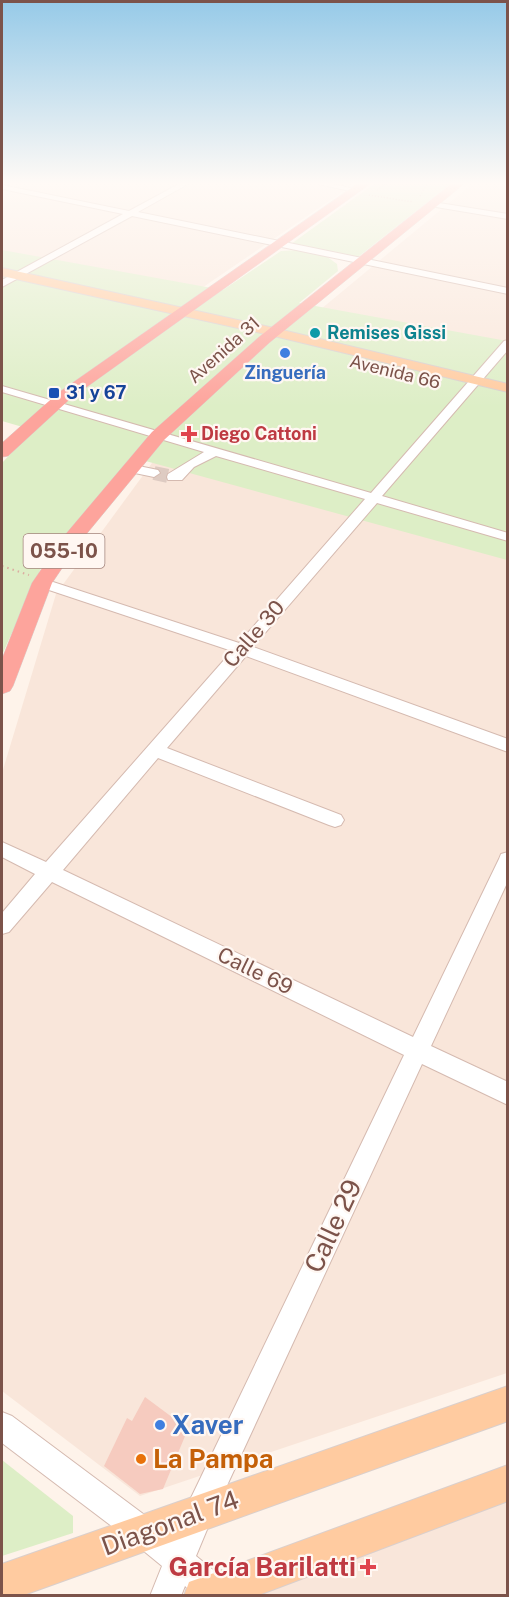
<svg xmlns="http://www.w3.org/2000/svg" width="509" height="1597" viewBox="0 0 509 1597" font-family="'Public Sans',sans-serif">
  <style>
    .residential { fill: #f9e6da }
    .green { fill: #ddeec6 }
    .building { fill: #f6cbbf }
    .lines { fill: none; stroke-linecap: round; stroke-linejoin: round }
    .minor-tunnel { stroke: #decbc2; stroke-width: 14; stroke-dasharray: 14 7; stroke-linecap: butt }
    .minor-casing { stroke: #d5bab0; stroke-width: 2 }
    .major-casing { stroke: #dacfcc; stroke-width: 2 }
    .highway-casing { stroke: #dacfcc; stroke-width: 1 }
    .path-far1 { stroke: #dcada1; stroke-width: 1.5; stroke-dasharray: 1 2; stroke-linecap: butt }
    .path { stroke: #dcada1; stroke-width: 2; stroke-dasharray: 1.5 4; stroke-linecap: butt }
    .minor { fill: #fff; fill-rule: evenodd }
    .major { fill: #ffcba0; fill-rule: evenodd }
    .highway { fill: #fda49c; fill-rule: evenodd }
    .culture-dot { fill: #0f9aa8; stroke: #fff7f2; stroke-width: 2 }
    .shop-dot { fill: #3f7fe0; stroke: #fff7f2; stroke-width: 2 }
    .transit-dot { fill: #1a4fb4; stroke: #fff7f2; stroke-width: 2 }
    .health-dot { fill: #e0444e; stroke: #fff7f2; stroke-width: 2 }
    .food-dot { fill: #e8710a; stroke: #fff7f2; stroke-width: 2 }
    .labels { text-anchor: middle; stroke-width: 4.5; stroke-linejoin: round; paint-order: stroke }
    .far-culture-label { font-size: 18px; font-weight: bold; fill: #0d838f; stroke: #fff7f2; text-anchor: start }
    .far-street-label { font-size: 18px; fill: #7c534a; stroke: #fff7f2 }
    .far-shop-label { font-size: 18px; font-weight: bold; fill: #366cbe; stroke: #fff7f2 }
    .far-transit-label { font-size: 18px; font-weight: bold; fill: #164399; stroke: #fff7f2; text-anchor: start }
    .far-health-label { font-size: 18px; font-weight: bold; fill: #be3a42; stroke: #fff7f2; text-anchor: start }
    .shield { fill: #fff7f2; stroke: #a3847c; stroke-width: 1.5 }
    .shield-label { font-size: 20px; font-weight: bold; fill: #7c534a }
    .street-label { font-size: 21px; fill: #7c534a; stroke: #fff7f2 }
    .near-street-label { font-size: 26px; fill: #7c534a; stroke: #fff7f2 }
    .near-shop-label { font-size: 26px; font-weight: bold; fill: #366cbe; stroke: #fff7f2; text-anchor: start }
    .near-food-label { font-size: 26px; font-weight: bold; fill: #c56008; stroke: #fff7f2; text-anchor: start }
    .near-health-label { font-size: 26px; font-weight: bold; fill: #be3a42; stroke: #fff7f2; text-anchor: end }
  </style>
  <rect width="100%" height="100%" fill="#fef3ea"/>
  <g class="residential">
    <path d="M2 184H354L177 305 2 268Z"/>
    <path d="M472 184H507V380L297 329Z"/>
    <path d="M507 403V1373L140 1496 2 1391V773L56 594 166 444Z"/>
    <path d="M507 1499V1595H243Z"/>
  </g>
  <g class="green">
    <path d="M374 184H450L358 257 291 244Z"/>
    <path d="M2 250 223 290 281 251 298 250 326 256 337 264 338 271 299 303 507 341V560L131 457 41 568 2 655V463L33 430 2 421Z"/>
    <path d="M2 1460 73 1516V1533L2 1556Z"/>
  </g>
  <path class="building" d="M145 1397 188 1429 163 1489 140 1494 104 1466 127 1418 132 1421Z"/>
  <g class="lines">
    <path class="minor-tunnel" d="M154 473 173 477"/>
    <g class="minor-casing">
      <g id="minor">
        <path d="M179 184H188L138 212 508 288V294L132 216 2 287V280L123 214 2 189V185L129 211Z"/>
        <path d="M318 184H333L359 190 355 192Z"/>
        <path d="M433 202 508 214V219L430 206V202Z"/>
        <path d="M508 340V350L382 496 508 533V541L377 503 253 647 508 739V752L246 656 167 748 341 815 344 820 341 825 335 827 329 825 158 758 63 870 413 1037 499 859 501 854 508 852V881L431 1046 508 1082V1105L422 1064 211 1520 196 1556 229 1583 233 1596H196L185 1586 181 1596H150L162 1566 134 1543 2 1443V1412L12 1416 174 1537 189 1502 404 1055 52 882 9 932 2 934V913L35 874 2 857V842L46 862 232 651 37 586 35 583 37 580H47L239 643 365 499 216 456 194 467 182 480H168L167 477 168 474 204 452 2 392V386L371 493 504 341Z"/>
        <path d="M129 464 158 470 160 473 154 477 125 471 123 468Z"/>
      </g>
    </g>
    <g class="major-casing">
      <g id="major">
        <path d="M2 268 274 328 508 384V392L274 336 2 276Z"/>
        <path d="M508 1386V1421L21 1596H2V1564Z"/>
        <path d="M508 1465V1501L256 1596H184L189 1582 203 1577Z"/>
      </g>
    </g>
    <g class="highway-casing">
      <g id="highway">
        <path d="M357 184H370L70 399 8 456 2 457V443L58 393Z"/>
        <path d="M451 184H464L269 343 164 440 79 543 52 583 13 686 10 691 2 694V659L32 583 65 535 152 432 259 337Z"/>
      </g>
    </g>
    <g class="path-far1">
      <path d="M377 190 385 184"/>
      <path d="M369 195 413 202"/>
      <path d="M420 196 427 184"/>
    </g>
    <path class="path" d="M2 566 29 575"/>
    <use href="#minor" class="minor"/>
    <use href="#major" class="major"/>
    <use href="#highway" class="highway"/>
  </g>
  <linearGradient id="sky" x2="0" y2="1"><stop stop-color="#96cae8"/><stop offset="0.45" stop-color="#fffaf6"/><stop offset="1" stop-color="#fffaf6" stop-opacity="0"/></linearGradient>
  <rect width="509" height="407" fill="url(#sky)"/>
  <circle class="culture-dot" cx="315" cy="333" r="6"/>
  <g class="shop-dot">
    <circle cx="285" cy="353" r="6"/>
    <circle cx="160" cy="1425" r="6"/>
  </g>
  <rect class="transit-dot" x="48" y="387" width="12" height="12" rx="3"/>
  <g class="health-dot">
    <path d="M186 425h6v6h6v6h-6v6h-6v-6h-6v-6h6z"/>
    <path d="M365 1558h6v6h6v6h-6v6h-6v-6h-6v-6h6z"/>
  </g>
  <circle class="food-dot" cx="141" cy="1459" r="6"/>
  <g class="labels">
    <g class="far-culture-label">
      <text x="327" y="339">Remises Gissi</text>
    </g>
    <g class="far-street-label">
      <text transform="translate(224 350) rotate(-42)" y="6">Avenida 31</text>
      <text transform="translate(395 372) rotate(14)" y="6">Avenida 66</text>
    </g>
    <g class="far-shop-label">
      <text x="285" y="379">Zinguería</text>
    </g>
    <g class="far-transit-label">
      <text x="66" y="399">31 y 67</text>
    </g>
    <g class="far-health-label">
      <text x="201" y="440">Diego Cattoni</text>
    </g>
    <rect class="shield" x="23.5" y="534" width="81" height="34" rx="4.5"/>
    <g class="shield-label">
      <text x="64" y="558">055-10</text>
    </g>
    <g class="street-label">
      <text transform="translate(254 634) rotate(-49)" y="7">Calle 30</text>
      <text transform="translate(255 971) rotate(26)" y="7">Calle 69</text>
    </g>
    <g class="near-street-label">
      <text transform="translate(333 1226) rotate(-65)" y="9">Calle 29</text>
      <text transform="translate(170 1523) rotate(-20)" y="9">Diagonal 74</text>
    </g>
    <g class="near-shop-label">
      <text x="172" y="1434">Xaver</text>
    </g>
    <g class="near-food-label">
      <text x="153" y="1468">La Pampa</text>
    </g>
    <g class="near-health-label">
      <text x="356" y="1576">García Barilatti</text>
    </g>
  </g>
  <rect width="509" height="1597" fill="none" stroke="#7c534a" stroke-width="6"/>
</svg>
